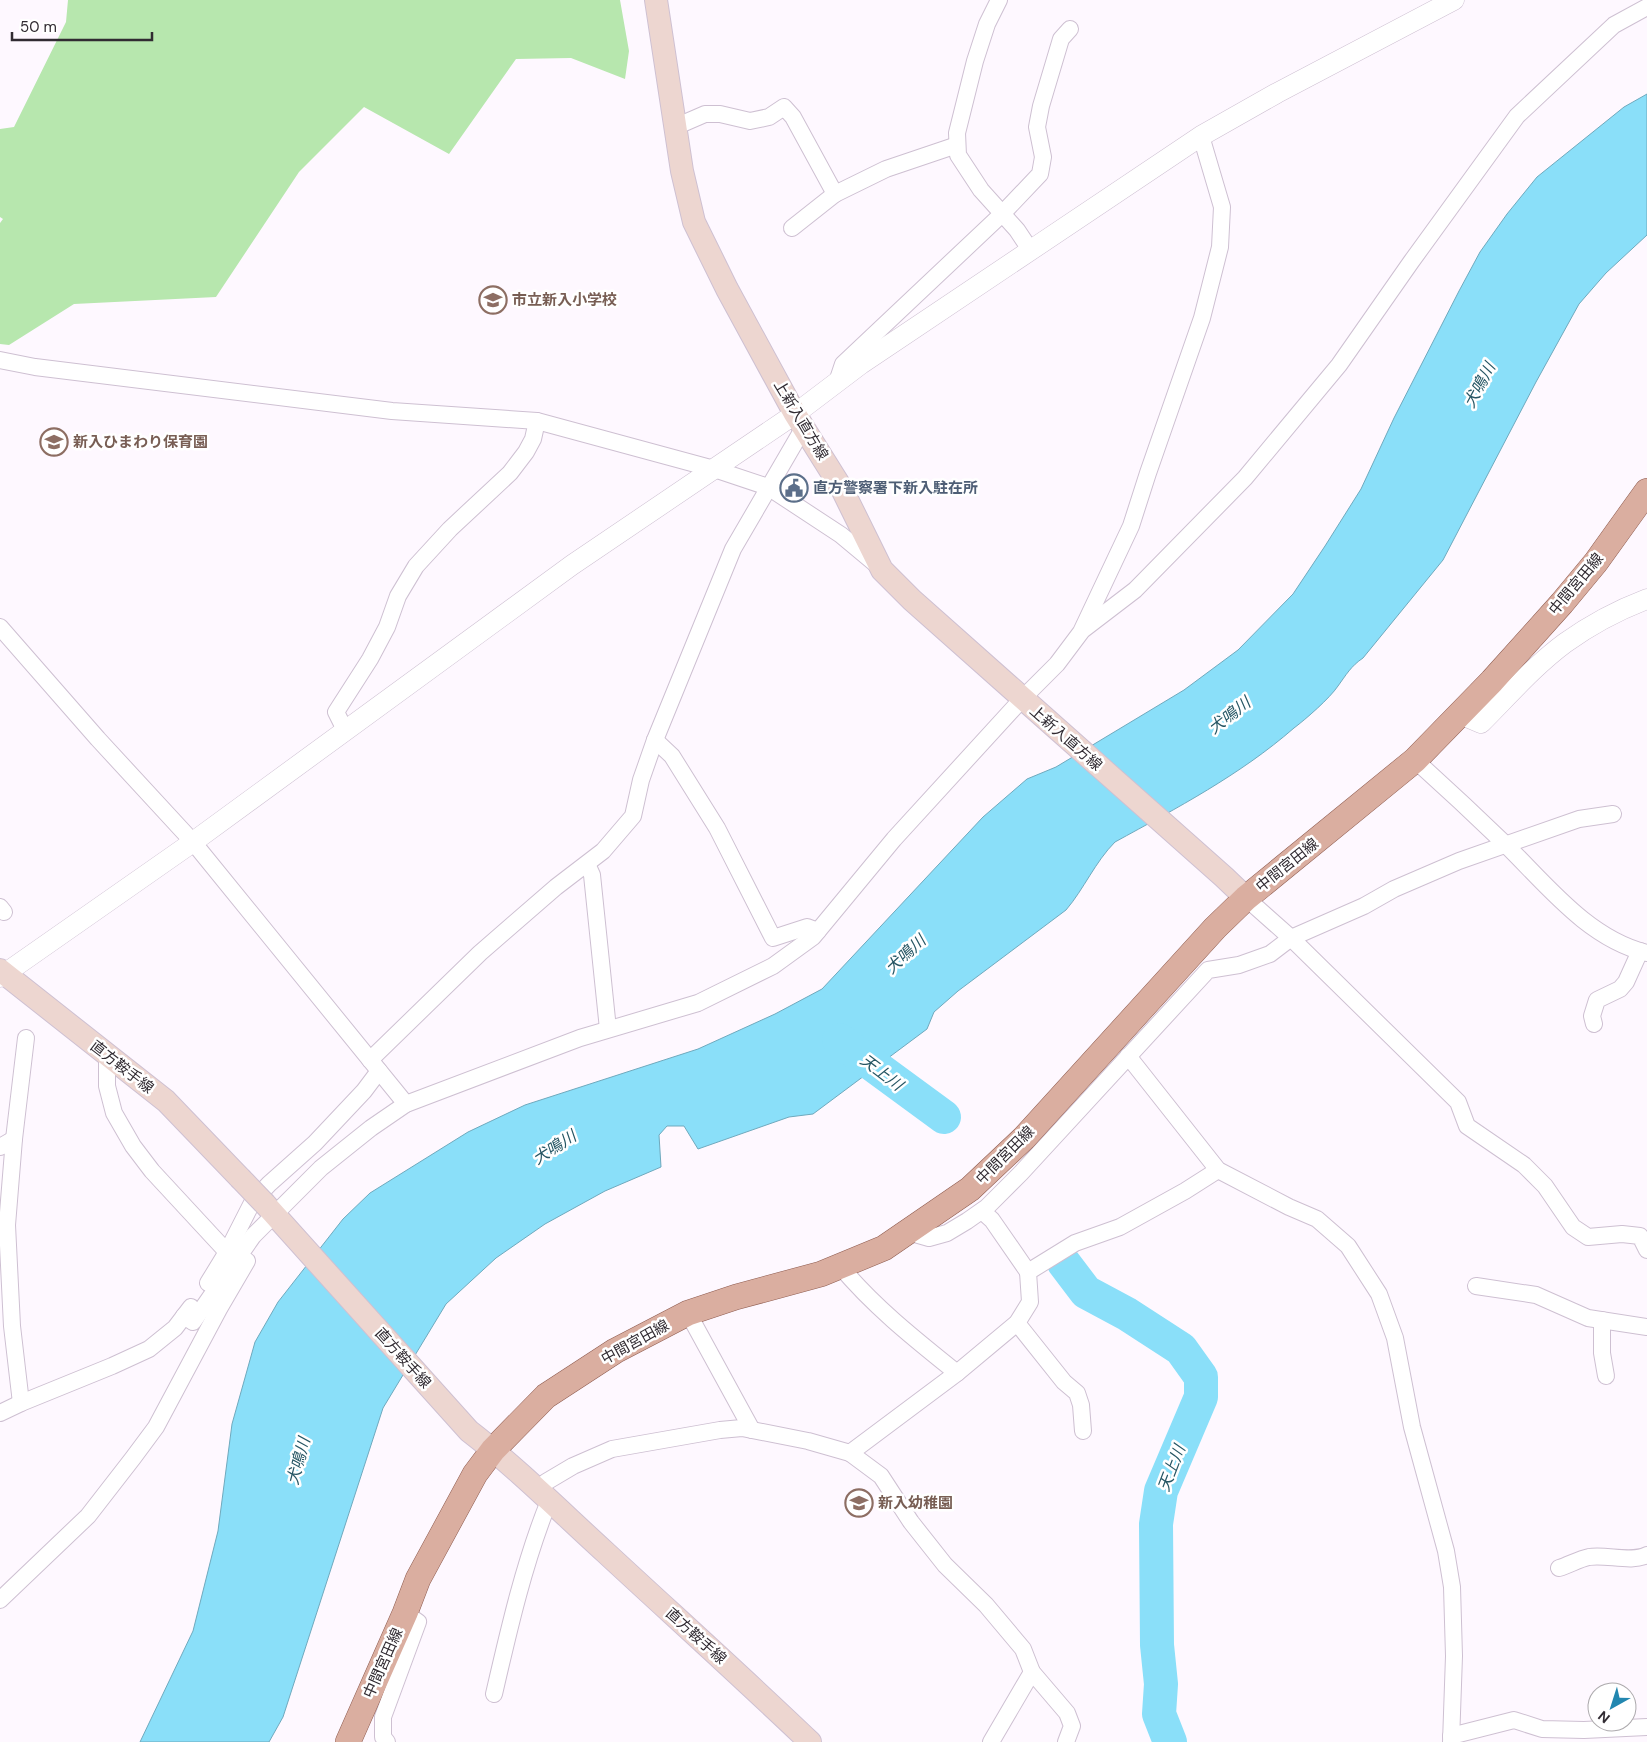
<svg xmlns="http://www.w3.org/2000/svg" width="1647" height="1742" viewBox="0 0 1647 1742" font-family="'DM Sans','Noto Sans JP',sans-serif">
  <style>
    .green { fill: #b7e7ae }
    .water { fill: #8adff9; stroke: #6fa9bd }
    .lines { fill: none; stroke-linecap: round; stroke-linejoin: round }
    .river { stroke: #8adff9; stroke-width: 34 }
    .minor-casing { stroke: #cec0d2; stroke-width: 18 }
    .tertiary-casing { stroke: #cec0d2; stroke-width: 21 }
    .secondary-casing { stroke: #cec0d2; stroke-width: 24 }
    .primary-casing { stroke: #8f5d51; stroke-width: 26 }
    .minor { stroke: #fff; stroke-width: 16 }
    .tertiary { stroke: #fff; stroke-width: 20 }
    .secondary { stroke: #edd6d0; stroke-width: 22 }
    .primary { stroke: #daaea0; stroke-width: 25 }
    .secondary-bridge-casing { stroke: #cec0d2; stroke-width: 24; stroke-linecap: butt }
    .secondary-bridge { stroke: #edd6d0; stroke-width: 22 }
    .labels { text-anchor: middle; stroke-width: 5; stroke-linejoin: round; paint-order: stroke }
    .education-label { font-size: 15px; font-weight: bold; fill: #785e54; stroke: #fff; text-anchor: start }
    .street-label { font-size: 15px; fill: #312b32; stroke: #fff }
    .service-label { font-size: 15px; font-weight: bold; fill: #4e5e75; stroke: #fff; text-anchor: start }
    .water-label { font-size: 16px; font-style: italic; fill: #265664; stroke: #fff }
  </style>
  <rect width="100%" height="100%" fill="#fef8ff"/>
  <path class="green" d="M68 0H620L629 51 625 79 571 58 516 59 449 154 364 107 299 172 216 297 74 304 9 345 0 344V223L3 219 0 217V129L14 127 66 22Z"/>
  <path class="water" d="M1647 94V235L1606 273 1579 304 1536 382 1443 560 1363 658C1351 666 1346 675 1338 686 1330 698 1306 719 1294 728 1240 775 1177 808 1115 842 1095 862 1084 889 1066 910L958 991 934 1012 927 1029 813 1114 789 1117 698 1149 684 1126H667L659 1135 661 1167 605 1191 545 1224 496 1258 446 1304 383 1408 283 1717 269 1742H140L193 1631 218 1531 232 1424 255 1342 278 1302 343 1219 370 1193 468 1132 525 1105 698 1049 775 1014 822 989 983 817 1027 779 1056 767 1184 690 1238 650 1293 594 1325 546 1361 489 1394 418 1459 291 1480 252 1507 214 1537 177 1624 107Z"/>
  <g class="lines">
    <g class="river">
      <path d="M839 1040 944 1117"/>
      <path d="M1064 1263 1086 1292 1127 1314 1181 1349 1201 1377V1397L1161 1491 1156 1524 1157 1645 1161 1684 1159 1714 1170 1742"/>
    </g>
    <g class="minor-casing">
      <g id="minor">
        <path d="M999 0 987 24 975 61 957 133 958 155 981 190 1017 230 1031 251"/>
        <path d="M675 127 705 114H720L750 121 769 117 784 107 793 117 835 194 886 169 957 145"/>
        <path d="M792 228 835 194"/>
        <path d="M0 360 35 367 392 411 537 421 714 469 768 487 841 535 877 565"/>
        <path d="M837 382 843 364 1002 214 1040 174 1043 157 1037 127 1041 106 1061 39 1070 29"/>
        <path d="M0 627 98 739 193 842 406 1104"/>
        <path d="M1084 629 1135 590 1245 478 1339 365 1411 262 1517 116 1614 25 1647 7"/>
        <path d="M345 730 336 712 370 659 387 627 398 596 416 566 450 529 510 473 526 452 533 439 537 421"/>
        <path d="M655 740 672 756 717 828 773 938 807 927 818 931"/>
        <path d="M1415 760C1445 787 1475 815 1504 843 1546 884 1588 939 1647 953"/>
        <path d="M587 864 592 875 608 1029"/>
        <path d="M1246 898 1291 938 1458 1102 1467 1126 1524 1165 1545 1186 1573 1227 1588 1237 1622 1234 1640 1236 1647 1250"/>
        <path d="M0 907 4 912"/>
        <path d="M1594 1024 1592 1016 1597 1000 1620 989 1626 982 1640 951"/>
        <path d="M107 1055V1086L114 1113 133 1146 152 1171 227 1252"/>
        <path d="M1128 1056 1218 1170 1289 1207 1317 1219 1348 1246 1379 1294 1395 1338 1412 1427 1446 1551 1452 1587 1454 1656 1451 1742"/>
        <path d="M370 1060 480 953 556 887 603 851 633 816 641 780 655 740 733 549 804 427"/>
        <path d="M14 1139 26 1038"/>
        <path d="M0 1147 14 1139 7 1225 12 1326 21 1403"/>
        <path d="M982 1211 992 1220 1028 1272"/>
        <path d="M908 1232 929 1238 947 1233 967 1221 987 1207 1021 1173 1208 970 1239 965 1270 954 1291 938 1364 906 1394 889 1459 861 1579 819 1613 814"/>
        <path d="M840 1266C874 1307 916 1340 957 1373"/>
        <path d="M208 1283 227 1252 253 1201 269 1184 315 1143 364 1091 379 1071"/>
        <path d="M1476 1286 1536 1295 1588 1318 1647 1327"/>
        <path d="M688 1313 752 1430"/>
        <path d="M184 1316 193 1322 253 1236 321 1168 371 1128 406 1104 580 1038 698 1003 773 966 813 937 894 839 1022 699 1057 664 1081 632 1131 526 1148 473 1202 318 1220 247 1222 207 1201 136"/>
        <path d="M1602 1320V1353L1606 1376"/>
        <path d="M1017 1323 1064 1382 1077 1393 1081 1405 1083 1431"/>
        <path d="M0 1413 21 1403 112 1366 149 1349 175 1328 191 1307"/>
        <path d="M537 1490 546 1482 573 1466 612 1449 720 1430 742 1428 808 1441 850 1453"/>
        <path d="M1559 1568C1569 1565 1579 1559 1589 1557 1606 1554 1632 1563 1647 1555"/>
        <path d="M0 1600 88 1516 133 1458 156 1427 219 1309 247 1261"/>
        <path d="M494 1694C509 1629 524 1563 549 1501"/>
        <path d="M1451 1736 1514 1720 1542 1729 1584 1730 1647 1727"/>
        <path d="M387 1742 383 1737V1717L418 1622 405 1613"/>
        <path d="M991 1742 1032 1672"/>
        <path d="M1066 1742 1072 1726 1067 1713 1032 1672 1023 1649 986 1605 945 1565 911 1522 881 1476 850 1453 957 1373 1017 1323 1030 1302 1028 1272 1075 1243 1120 1227 1185 1191 1218 1170"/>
      </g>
    </g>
    <g class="tertiary-casing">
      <g id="tertiary">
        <path d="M1460 714 1481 723C1508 696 1534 666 1565 643 1590 625 1618 610 1647 599"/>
        <path d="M0 977 193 842 572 565 795 414 861 364 1201 136 1277 93 1454 0"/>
      </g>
    </g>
    <g class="secondary-casing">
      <g id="secondary">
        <path d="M656 0 682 171 694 222 727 289 795 414 842 489 882 570 912 600 1224 877 1246 898"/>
        <path d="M0 970 166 1101 240 1178"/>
        <path d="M265 1204 469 1431C517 1468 560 1511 605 1552 673 1615 742 1677 810 1742"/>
      </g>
    </g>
    <g class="primary-casing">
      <path id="primary" d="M348 1742 405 1613 418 1579 475 1474 493 1450 546 1396 615 1351 688 1313 736 1297 821 1274 884 1248 970 1189 1024 1138 1215 928 1246 898 1415 760 1492 681 1562 603 1596 562 1647 491"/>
    </g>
    <use href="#minor" class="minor"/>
    <use href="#tertiary" class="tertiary"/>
    <use href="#secondary" class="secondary"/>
    <use href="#primary" class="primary"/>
    <g class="secondary-bridge-casing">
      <path id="secondary-bridge" d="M240 1178 265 1204"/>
    </g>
    <use href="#secondary-bridge" class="secondary-bridge"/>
  </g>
  <defs>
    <g id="school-ring" transform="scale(1.4375)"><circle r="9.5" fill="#fff" stroke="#8d6e63" stroke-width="1.5"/><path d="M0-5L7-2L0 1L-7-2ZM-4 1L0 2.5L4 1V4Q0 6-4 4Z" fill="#8d6e63"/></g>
    <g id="civic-ring" transform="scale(1.4375)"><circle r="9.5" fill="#fff" stroke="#5c6f8a" stroke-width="1.5"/><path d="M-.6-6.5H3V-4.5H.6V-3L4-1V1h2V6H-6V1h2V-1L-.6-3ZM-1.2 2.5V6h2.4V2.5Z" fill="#5c6f8a"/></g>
  </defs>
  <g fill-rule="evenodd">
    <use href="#school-ring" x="493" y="300"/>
    <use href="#school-ring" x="54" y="442"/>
    <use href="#civic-ring" x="794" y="488"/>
    <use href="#school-ring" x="859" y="1503"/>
  </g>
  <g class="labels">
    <g class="education-label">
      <text x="512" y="305">市立新入小学校</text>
      <text x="73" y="447">新入ひまわり保育園</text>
      <text x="878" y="1508">新入幼稚園</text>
    </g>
    <g class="street-label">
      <text transform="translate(801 420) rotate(59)" y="5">上新入直方線</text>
      <text transform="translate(1576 584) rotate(-50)" y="5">中間宮田線</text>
      <text transform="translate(1066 738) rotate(41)" y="5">上新入直方線</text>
      <text transform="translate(1287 865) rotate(-39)" y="5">中間宮田線</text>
      <text transform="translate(122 1067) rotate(38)" y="5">直方鞍手線</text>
      <text transform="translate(1005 1155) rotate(-45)" y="5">中間宮田線</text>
      <text transform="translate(635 1342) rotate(-29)" y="5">中間宮田線</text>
      <text transform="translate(403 1358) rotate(48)" y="5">直方鞍手線</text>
      <text transform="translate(696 1636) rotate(42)" y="5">直方鞍手線</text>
      <text transform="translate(383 1663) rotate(-66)" y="5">中間宮田線</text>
    </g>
    <g class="service-label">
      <text x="813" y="493">直方警察署下新入駐在所</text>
    </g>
    <g class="water-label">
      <text transform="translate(1479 385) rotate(-62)" y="6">犬鳴川</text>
      <text transform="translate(1229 715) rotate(-38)" y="6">犬鳴川</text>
      <text transform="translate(905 954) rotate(-43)" y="6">犬鳴川</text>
      <text transform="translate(882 1072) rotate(37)" y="6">天上川</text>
      <text transform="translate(554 1147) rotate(-33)" y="6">犬鳴川</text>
      <text transform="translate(298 1461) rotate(-75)" y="6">犬鳴川</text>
      <text transform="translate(1171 1468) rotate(-69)" y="6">天上川</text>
    </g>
  </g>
  <g transform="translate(1612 1707) rotate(219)"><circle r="24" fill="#ffffff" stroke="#adaaad"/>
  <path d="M0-4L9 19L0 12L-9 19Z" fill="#2287b0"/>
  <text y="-8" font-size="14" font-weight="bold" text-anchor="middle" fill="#312b32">N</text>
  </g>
  <path d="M12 32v8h140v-8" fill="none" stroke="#312b32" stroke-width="2.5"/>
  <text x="20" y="32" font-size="15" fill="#312b32" stroke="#ffffff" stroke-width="4" paint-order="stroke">50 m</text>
</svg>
